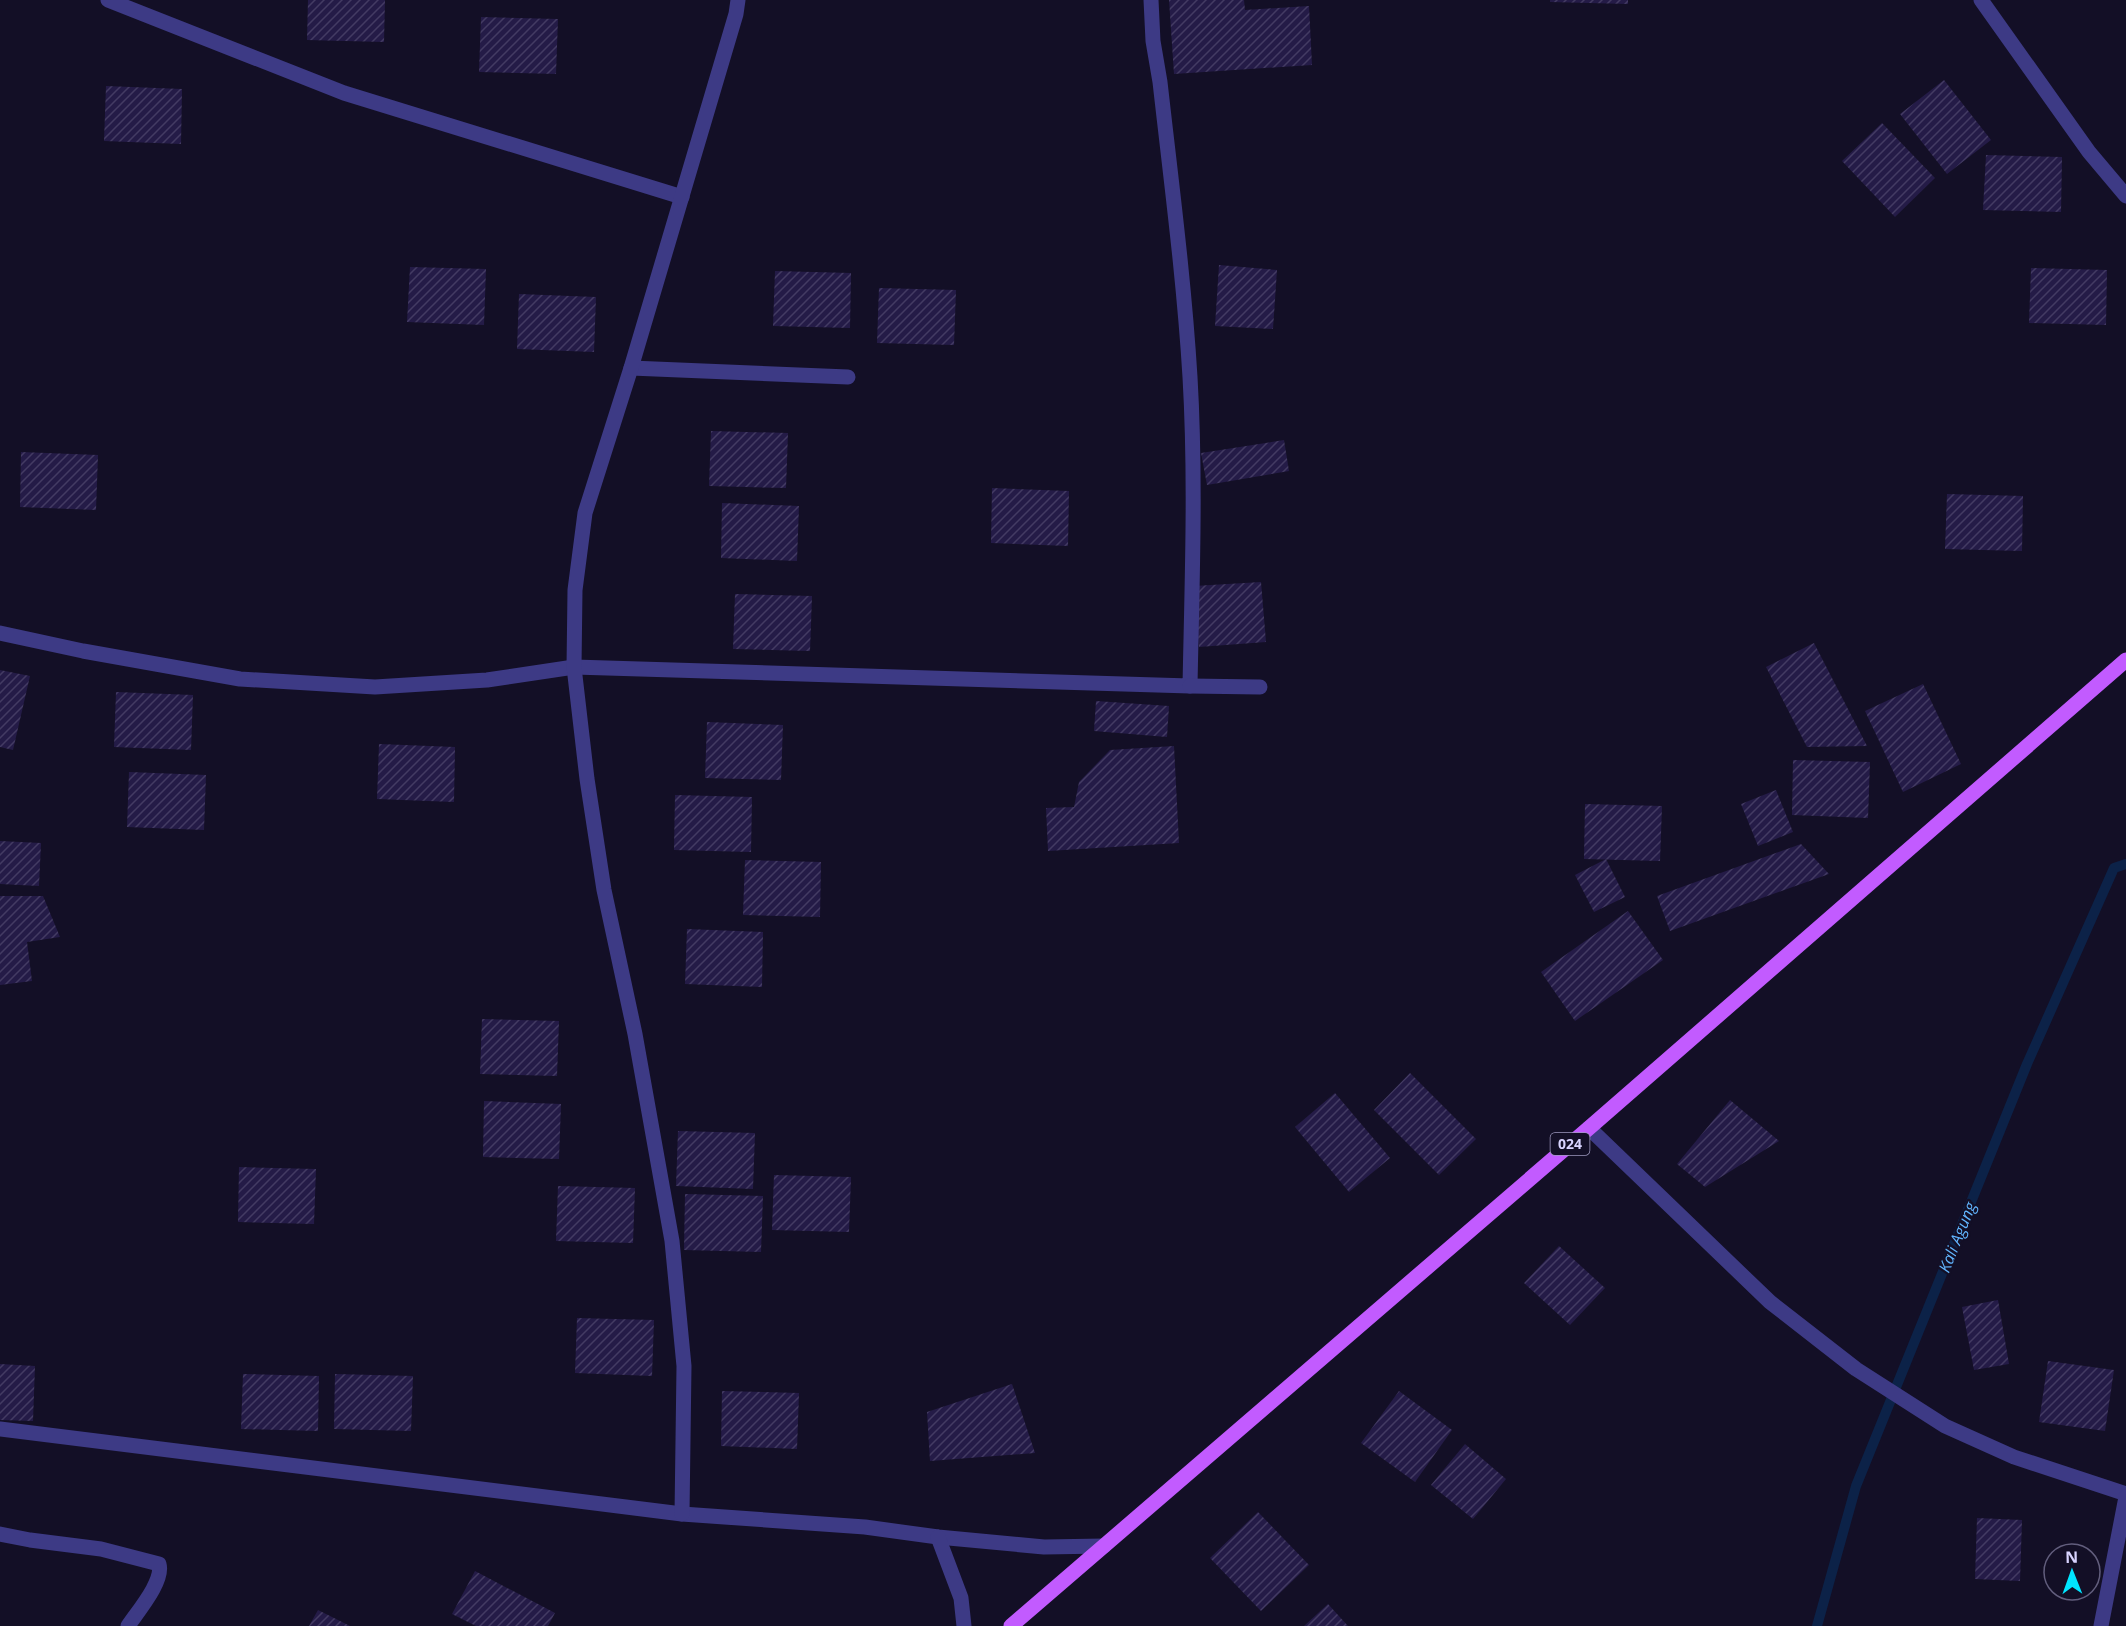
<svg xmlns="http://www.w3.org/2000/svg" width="2126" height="1626" viewBox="0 0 2126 1626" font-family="'Open Sans',sans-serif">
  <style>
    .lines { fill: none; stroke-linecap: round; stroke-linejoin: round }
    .stream { stroke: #0c2248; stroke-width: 10 }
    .building { fill: url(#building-hatch) }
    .minor { stroke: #3d3a85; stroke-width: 15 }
    .major { stroke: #c25bff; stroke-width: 15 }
    .labels { text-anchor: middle; stroke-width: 4.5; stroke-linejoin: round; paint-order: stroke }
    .shield { fill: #130f26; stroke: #9e99be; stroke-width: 1.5 }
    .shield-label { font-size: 14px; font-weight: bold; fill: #d9d4ff }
    .water-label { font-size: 16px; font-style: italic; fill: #62b6ff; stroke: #130f26 }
  </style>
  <defs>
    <pattern id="building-hatch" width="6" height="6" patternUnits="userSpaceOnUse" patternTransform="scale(1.5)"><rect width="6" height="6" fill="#241b47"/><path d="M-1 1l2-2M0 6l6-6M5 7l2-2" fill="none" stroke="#433b63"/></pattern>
  </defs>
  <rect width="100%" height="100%" fill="#130f26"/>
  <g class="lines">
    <path class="stream" d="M1817 1626 1856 1486 2027 1064 2114 868 2126 864"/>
  </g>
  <g class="building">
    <path d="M308 0H385L384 42 307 40Z"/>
    <path d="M1169 0H1244L1245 10 1309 6 1312 65 1174 74Z"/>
    <path d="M1550 0H1628V4L1550 2Z"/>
    <path d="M481 17 558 19 556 74 479 72Z"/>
    <path d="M1944 80 1991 140 1947 174 1900 114Z"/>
    <path d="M106 86 182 89 181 144 104 141Z"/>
    <path d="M1882 123 1935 178 1895 217 1842 161Z"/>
    <path d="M1986 155 2062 157 2061 212 1983 210Z"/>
    <path d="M1219 265 1277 270 1273 329 1215 326Z"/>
    <path d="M410 267 486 269 484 325 407 322Z"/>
    <path d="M2031 268 2107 270 2106 325 2029 323Z"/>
    <path d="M775 271 851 273 850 328 773 326Z"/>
    <path d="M879 288 956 290 954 345 877 343Z"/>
    <path d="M519 294 596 297 594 352 517 349Z"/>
    <path d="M711 431 788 433 786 488 709 486Z"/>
    <path d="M1284 440 1289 471 1207 485 1201 453Z"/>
    <path d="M21 452 98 455 96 510 20 507Z"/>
    <path d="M992 488 1069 491 1068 546 991 543Z"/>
    <path d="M1947 494 2023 496 2022 551 1945 549Z"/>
    <path d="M722 503 799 506 797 561 721 558Z"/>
    <path d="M1261 582 1266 642 1199 647 1194 586Z"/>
    <path d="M735 594 812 596 810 651 733 649Z"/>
    <path d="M1814 643 1867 746 1807 747 1766 667Z"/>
    <path d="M0 670 30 676 13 750 0 747Z"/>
    <path d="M1923 684 1961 764 1903 792 1865 711Z"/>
    <path d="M116 692 193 695 191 750 114 747Z"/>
    <path d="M1096 701 1169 706 1167 737 1094 731Z"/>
    <path d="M707 722 783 725 781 780 705 778Z"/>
    <path d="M379 744 455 747 454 802 377 799Z"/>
    <path d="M1174 746 1179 843 1048 851 1046 808 1074 807 1079 782 1110 750Z"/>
    <path d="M1793 760 1870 762 1868 818 1792 815Z"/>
    <path d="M129 772 206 775 204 830 127 827Z"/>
    <path d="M1776 790 1793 832 1758 846 1741 804Z"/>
    <path d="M675 795 752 797 751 852 674 850Z"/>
    <path d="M1585 804 1662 806 1660 861 1584 859Z"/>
    <path d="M0 841 41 843 39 886 0 884Z"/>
    <path d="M1801 844 1829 874 1670 931 1657 896Z"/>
    <path d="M1606 859 1625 897 1594 912 1575 875Z"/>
    <path d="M745 860 821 862 820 917 743 915Z"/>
    <path d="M0 896H43L60 937 27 942 32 981 0 985Z"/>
    <path d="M1628 911 1663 960 1575 1021 1541 972Z"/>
    <path d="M687 929 763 932 762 987 685 984Z"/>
    <path d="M482 1019 559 1021 557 1076 480 1074Z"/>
    <path d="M1410 1073 1476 1139 1439 1175 1374 1110Z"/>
    <path d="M1335 1093 1390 1158 1349 1192 1295 1127Z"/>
    <path d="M1730 1100 1779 1141 1705 1187 1677 1164Z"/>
    <path d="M484 1101 561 1104 559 1159 483 1157Z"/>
    <path d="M678 1131 755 1133 753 1189 676 1186Z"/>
    <path d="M239 1167 316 1169 314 1224 238 1222Z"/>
    <path d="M774 1175 851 1177 849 1232 772 1230Z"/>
    <path d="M558 1186 635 1188 633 1243 556 1241Z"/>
    <path d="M685 1194 763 1196 761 1252 684 1250Z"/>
    <path d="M1559 1246 1605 1288 1570 1325 1524 1283Z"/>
    <path d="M1998 1300 2009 1364 1974 1370 1962 1307Z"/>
    <path d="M577 1318 654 1320 652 1376 575 1373Z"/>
    <path d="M2048 1361 2114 1370 2105 1431 2039 1422Z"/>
    <path d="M0 1364 35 1366 33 1421 0 1420Z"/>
    <path d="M243 1374 319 1376 318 1431 241 1429Z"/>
    <path d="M335 1374 413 1376 411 1431 334 1429Z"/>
    <path d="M1012 1384 1035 1453 930 1461 927 1412Z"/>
    <path d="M722 1391 799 1393 797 1449 721 1446Z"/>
    <path d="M1399 1391 1452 1430 1415 1482 1361 1443Z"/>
    <path d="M1465 1444 1506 1479 1473 1519 1431 1485Z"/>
    <path d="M1258 1512 1309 1565 1261 1611 1210 1558Z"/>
    <path d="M1977 1518 2022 1520 2020 1581 1975 1579Z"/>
    <path d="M475 1571 555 1613 548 1626H476L452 1614Z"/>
    <path d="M1328 1604 1348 1626H1304Z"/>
    <path d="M318 1610 350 1626H309Z"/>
  </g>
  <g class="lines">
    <g class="minor">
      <path d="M108 0 344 93 682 197"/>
      <path d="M1981 0 2089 152 2126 196"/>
      <path d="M631 368 848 377"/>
      <path d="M0 633 83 651 240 679 375 687 487 680 574 667 1190 686C1192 583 1196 480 1190 377 1184 278 1171 180 1160 82L1153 41 1151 0"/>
      <path d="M1190 686 1260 687"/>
      <path d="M1589 1128 1770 1302 1856 1369 1945 1426 2014 1457 2126 1494"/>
      <path d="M0 1429 682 1514 865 1527 938 1537 1044 1547 1104 1546"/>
      <path d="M682 1514 684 1366 672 1241 635 1034 604 890 587 779 574 667 575 590 585 513 631 368 736 14 738 0"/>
      <path d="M0 1534 30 1540 101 1549 159 1564C164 1581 138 1611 128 1626"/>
      <path d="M938 1537 961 1598 964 1626"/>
      <path d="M2101 1626 2126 1497"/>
    </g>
    <path class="major" d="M1011 1626 1589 1128 2126 660"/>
  </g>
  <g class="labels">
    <rect class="shield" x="1550.5" y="1133" width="39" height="22" rx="4.5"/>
    <g class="shield-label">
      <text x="1570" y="1149">024</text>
    </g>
    <g class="water-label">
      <text transform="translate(1957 1237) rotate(-68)" y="6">Kali Agung</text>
    </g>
  </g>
  <g transform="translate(2072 1572) rotate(359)"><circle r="28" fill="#130f26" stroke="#625e7d" stroke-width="1.5"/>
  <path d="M0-4.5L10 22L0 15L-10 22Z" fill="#00e5ff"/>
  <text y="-9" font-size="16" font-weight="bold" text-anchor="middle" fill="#d9d4ff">N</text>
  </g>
</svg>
